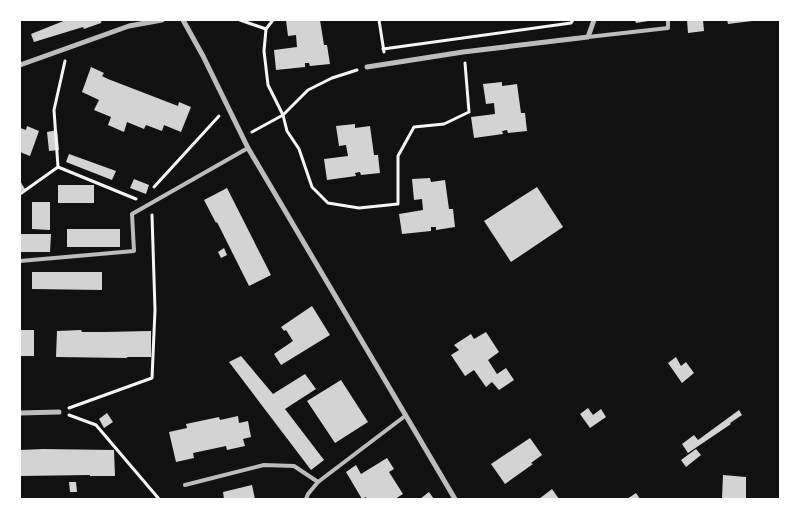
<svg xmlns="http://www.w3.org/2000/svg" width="800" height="519" viewBox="0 0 800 519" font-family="'Work Sans',sans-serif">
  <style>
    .building { fill: #d3d3d3 }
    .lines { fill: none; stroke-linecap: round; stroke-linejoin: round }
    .path { stroke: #f5f5f5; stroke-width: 3 }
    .service { stroke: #bcbcbc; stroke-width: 4 }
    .minor { stroke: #bcbcbc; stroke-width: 5 }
  </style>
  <rect width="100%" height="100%" fill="#111"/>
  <g class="building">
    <path d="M66 20H102L101 23 84 29 83 27 34 42 31 34Z"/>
    <path d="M286 20H320L324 45H327L330 64 310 66 309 63H305V67L276 70 274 50 297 47 296 35 288 36Z"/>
    <path d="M635 20H648V21L636 23Z"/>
    <path d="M687 20H703L704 31 688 33Z"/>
    <path d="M727 20H752V21L728 24Z"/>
    <path d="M91 67 104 73 102 76 108 79 178 106 179 102 191 107 181 132 164 125 162 131 146 125 144 129 127 122 124 132 108 125 111 117 94 110 99 100 82 92Z"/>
    <path d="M502 82V86L517 84 521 113H525L527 131 508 133 507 130 502 131 503 134 474 138 471 117 495 114 494 103 486 104 483 84Z"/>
    <path d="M355 124V128L370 126 374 155H378L380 173 361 175 360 172 355 173 356 176 327 180 324 159 348 156 346 145 339 146 336 126Z"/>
    <path d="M27 126 39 131 30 156 20 152V128L26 130Z"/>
    <path d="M57 130 59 150 49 151 47 132Z"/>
    <path d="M69 154 116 171 112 180 66 162Z"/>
    <path d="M430 178 431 182 445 180 449 209H453L455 227 436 230V227H431V231L402 234 399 214 423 210 422 199 414 200 412 179Z"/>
    <path d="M134 179 149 185 146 194 130 188Z"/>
    <path d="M20 181 25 189 20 192Z"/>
    <rect x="58" y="185" width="36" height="18"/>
    <path d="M537 187 563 227 511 262 484 221Z"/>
    <path d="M227 188 271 275 249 286 217 222 216 223 204 200Z"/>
    <path d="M32 202H50V230L32 229Z"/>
    <rect x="67" y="229" width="53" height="18"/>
    <path d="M20 234H51L50 252H20Z"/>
    <path d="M224 248 227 255 221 258 218 252Z"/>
    <path d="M32 272H102V290L32 289Z"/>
    <path d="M312 306 330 335 281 365 274 354 293 341 286 330 284 331 281 327Z"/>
    <rect x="20" y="330" width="14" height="26"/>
    <path d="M81 330 82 332H104L151 331V357H128L126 358 56 357 57 331Z"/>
    <path d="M486 332 499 352 488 360 497 374 506 368 514 380 499 390 492 382 486 387 474 370 465 376 451 355 459 350 454 345 471 334 474 339Z"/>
    <path d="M241 356 273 394 305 374 316 389 285 409 324 460 311 470 229 362Z"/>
    <path d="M676 357 681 366 686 362 694 373 682 383 668 363Z"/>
    <path d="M341 380 368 422 335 443 307 401Z"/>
    <path d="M588 408 593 415 601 409 606 417 590 428 580 414Z"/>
    <path d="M739 410 742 415 730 423 731 424 688 453 682 444 694 435 698 440Z"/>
    <path d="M107 413 113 422 104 428 99 419Z"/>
    <path d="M238 416 239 423 248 421 251 437 243 439 245 446 227 450 226 446 193 453 194 458 176 462 169 432 187 428 186 424 219 417 220 420Z"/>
    <path d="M530 438 542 455 531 463 533 464 505 484 491 464Z"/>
    <path d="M43 449 114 450 115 476H90V475L20 476V450Z"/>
    <path d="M696 449 701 455 686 467 681 460Z"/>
    <path d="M387 458 394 469 389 472 403 494 395 499H367L366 497 362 499 346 472 356 465 361 474Z"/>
    <path d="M723 475 746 477V499H722Z"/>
    <path d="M69 482H76L77 492H70Z"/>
    <path d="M252 485 255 499H224L223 492Z"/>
    <path d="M552 489 559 499H539Z"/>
    <path d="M429 492 434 499H420Z"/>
    <path d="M636 493 640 499H627Z"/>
  </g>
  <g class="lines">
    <g class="path">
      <path d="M240 20 266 29"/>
      <path d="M273 20 266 29 264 51 268 85 283 115 287 131 299 149 312 187 328 203 359 208 398 204V156L414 127 444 124 469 112 465 63"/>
      <path d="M379 20 384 52"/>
      <path d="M383 49 571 23 573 20"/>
      <path d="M252 132 283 115 308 90 332 78 357 70"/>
      <path d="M58 167 136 199"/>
      <path d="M154 187 219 116"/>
      <path d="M20 194 58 167 54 110 65 61"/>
      <path d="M69 408 152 378 155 310 152 215"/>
      <path d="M69 415 96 425 159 499"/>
    </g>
    <g class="service">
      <path d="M588 37 668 28V20"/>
      <path d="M20 261 134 251 132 214 248 148"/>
      <path d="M185 485 264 465 294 466 318 482"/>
      <path d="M306 499 308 494 318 482 405 416"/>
    </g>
    <g class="minor">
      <path d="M183 20 203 56 248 148 455 499"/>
      <path d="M20 65 129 26 162 20"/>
      <path d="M367 67 463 52 588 37 594 20"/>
      <path d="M20 413 59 412"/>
    </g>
  </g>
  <rect width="800" height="519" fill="none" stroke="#ffffff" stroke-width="42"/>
</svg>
